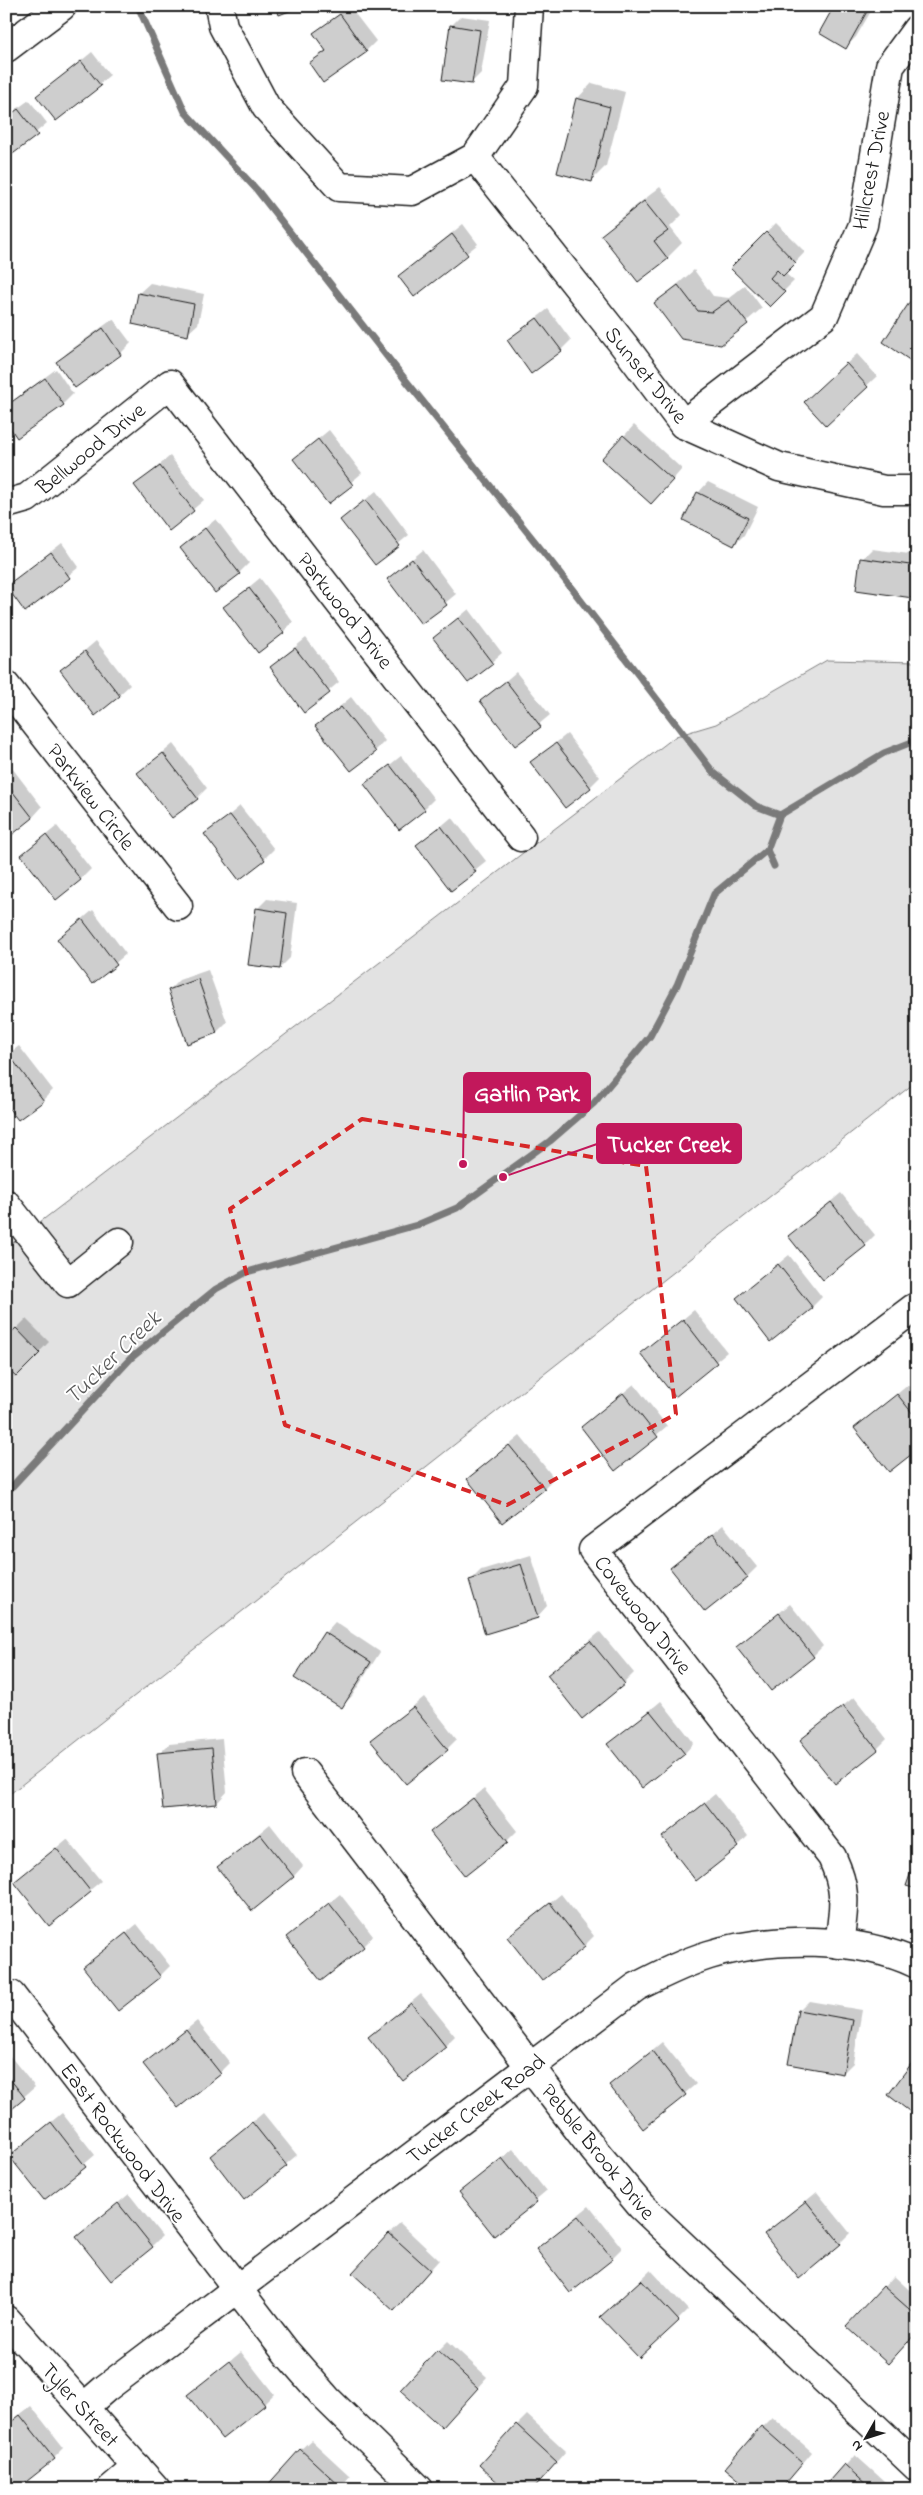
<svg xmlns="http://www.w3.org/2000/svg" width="923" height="2495" viewBox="0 0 923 2495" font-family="'Indie Flower',sans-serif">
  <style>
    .green { fill: #e2e2e2; stroke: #7f7f7f }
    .shadow { fill: #0003 }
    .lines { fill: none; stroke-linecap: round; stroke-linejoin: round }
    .stream { stroke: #7a7a7a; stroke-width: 7 }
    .building { fill: #cecece; stroke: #1c1c1c }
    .minor-casing { stroke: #1c1c1c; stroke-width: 31 }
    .minor { stroke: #fff; stroke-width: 28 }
    .marked { fill: none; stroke: #d62828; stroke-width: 4; stroke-dasharray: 10 6; stroke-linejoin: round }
    .labels { text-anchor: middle; stroke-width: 4; stroke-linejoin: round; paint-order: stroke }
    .street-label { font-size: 22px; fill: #1c1c1c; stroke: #fff }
    .water-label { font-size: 24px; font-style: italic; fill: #5a5a5a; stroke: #fff }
    .leader { fill: none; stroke: #c2185b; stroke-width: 2 }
    .callout-dot { fill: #c2185b; stroke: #fff; stroke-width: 2 }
    .callout { fill: #c2185b; stroke: #c2185b; stroke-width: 2 }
    .callout-label { font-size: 24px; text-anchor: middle; font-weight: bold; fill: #fff }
  </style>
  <rect width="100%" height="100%" fill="#fff"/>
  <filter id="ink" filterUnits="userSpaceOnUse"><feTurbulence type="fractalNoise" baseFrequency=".02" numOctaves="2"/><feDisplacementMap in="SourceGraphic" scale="10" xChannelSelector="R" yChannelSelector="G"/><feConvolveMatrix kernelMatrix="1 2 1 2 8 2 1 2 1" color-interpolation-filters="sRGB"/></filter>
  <g filter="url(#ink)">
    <path class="green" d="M827 660 917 662V1081L6 1797V1248L676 736 716 724Z"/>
    <g class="shadow">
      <path d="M349 6 376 41 366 51 311 63 326 49 315 33Z"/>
      <path d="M835 6H874L856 37 846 47Z"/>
      <path d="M461 16 490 20 481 73 471 83 451 26Z"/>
      <path d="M92 52 110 75 56 120 38 96Z"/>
      <path d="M592 83 625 92 606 166 591 181 577 99Z"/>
      <path d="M29 100 47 123 6 158V117Z"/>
      <path d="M660 187 682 215 670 227 682 243 667 258 603 235 618 220Z"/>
      <path d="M776 223 805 252 785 273 794 281 770 305 732 268Z"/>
      <path d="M463 224 478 244 414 295 399 276Z"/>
      <path d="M694 270 713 296 729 298 745 285 762 308 721 343 656 303Z"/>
      <path d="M150 283 204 294 198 324 187 334 133 323 139 293Z"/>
      <path d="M548 309 571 340 561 350 508 340Z"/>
      <path d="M113 319 131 343 120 354 75 386 58 362 68 352Z"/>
      <path d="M857 354 877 376 826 424 816 392Z"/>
      <path d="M56 369 73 394 63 404 6 420V406Z"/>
      <path d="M634 425 682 469 661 493 603 459Z"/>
      <path d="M329 430 362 473 328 502 294 459Z"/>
      <path d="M170 456 204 500 170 529 136 485Z"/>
      <path d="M708 482 758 507 744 535 734 545 685 520 698 493Z"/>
      <path d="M376 491 409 535 375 563 341 520Z"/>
      <path d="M216 519 249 563 239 573 181 548Z"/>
      <path d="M62 543 79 567 25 610 7 586Z"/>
      <path d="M872 549 917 555V592L913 596 862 559Z"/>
      <path d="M423 550 456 594 422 622 388 579Z"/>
      <path d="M260 578 293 622 283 632 225 607Z"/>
      <path d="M469 609 502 653 468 682 434 638Z"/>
      <path d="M306 638 339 682 305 711 271 667Z"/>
      <path d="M96 641 130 685 119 695 62 670Z"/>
      <path d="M516 672 550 715 515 744 482 701Z"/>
      <path d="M351 697 385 741 375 751 317 726Z"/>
      <path d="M567 734 600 777 590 787 532 762Z"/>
      <path d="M173 744 207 788 197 798 139 773Z"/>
      <path d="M401 756 434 799 424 809 366 784Z"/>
      <path d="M9 764 42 807 32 818 6 834V766Z"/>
      <path d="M240 806 274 849 264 859 206 835Z"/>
      <path d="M452 817 486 861 451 889 418 846Z"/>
      <path d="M57 826 91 869 80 880 22 855Z"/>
      <path d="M267 899 297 903 290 958 280 968 257 909Z"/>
      <path d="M93 910 126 954 92 983 59 939Z"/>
      <path d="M208 970 227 1022 217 1032 188 1042 169 990 179 980Z"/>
      <path d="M19 1046 53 1090 43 1100 6 1103V1056Z"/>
      <path d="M841 1193 875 1235 865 1245 790 1236Z"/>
      <path d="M789 1255 822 1297 812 1307 737 1298Z"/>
      <path d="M694 1310 727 1352 675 1395 642 1353Z"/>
      <path d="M26 1319 49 1342 16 1376 6 1339Z"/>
      <path d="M634 1384 667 1426 616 1469 582 1427Z"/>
      <path d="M908 1385 917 1396V1448L856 1428Z"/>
      <path d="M520 1436 554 1478 544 1488 469 1479Z"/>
      <path d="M723 1525 757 1567 747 1577 672 1568Z"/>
      <path d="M531 1555 547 1606 537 1617 471 1580 481 1570Z"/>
      <path d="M790 1604 823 1646 813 1656 738 1647Z"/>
      <path d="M335 1622 380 1652 352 1696 342 1706 296 1677 325 1633Z"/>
      <path d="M600 1632 634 1673 624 1683 548 1675Z"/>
      <path d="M424 1697 457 1739 447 1749 372 1741Z"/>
      <path d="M854 1697 887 1739 877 1749 802 1740Z"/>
      <path d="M661 1701 694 1743 684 1754 609 1745Z"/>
      <path d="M222 1739 227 1792 217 1803 159 1754 169 1744Z"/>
      <path d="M484 1789 517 1831 507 1841 432 1832Z"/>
      <path d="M715 1794 748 1836 738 1846 663 1837Z"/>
      <path d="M270 1824 303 1866 293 1877 218 1868Z"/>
      <path d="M67 1839 101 1881 49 1924 15 1882Z"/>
      <path d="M340 1894 373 1936 363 1946 288 1937Z"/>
      <path d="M561 1894 594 1936 584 1946 509 1937Z"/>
      <path d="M137 1924 170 1966 160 1976 85 1967Z"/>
      <path d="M421 1994 455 2036 445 2046 370 2037Z"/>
      <path d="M809 2001 862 2010 853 2063 843 2073 799 2011Z"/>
      <path d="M197 2021 230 2063 220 2073 145 2064Z"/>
      <path d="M662 2042 696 2084 644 2127 611 2085Z"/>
      <path d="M6 2051 35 2087 6 2112Z"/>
      <path d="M62 2113 95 2155 44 2198 10 2156Z"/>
      <path d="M263 2113 297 2155 245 2198 212 2156Z"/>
      <path d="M513 2149 546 2191 495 2234 461 2192Z"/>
      <path d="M817 2192 850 2233 840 2243 765 2234Z"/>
      <path d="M129 2194 162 2236 152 2246 77 2237Z"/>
      <path d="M589 2206 622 2248 612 2258 537 2249Z"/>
      <path d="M400 2223 439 2260 404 2299 389 2233Z"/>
      <path d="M651 2270 688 2310 678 2320 612 2307Z"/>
      <path d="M894 2276 917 2297V2331L848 2326Z"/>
      <path d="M448 2341 487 2377 452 2416 438 2351Z"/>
      <path d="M241 2352 274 2394 264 2404 189 2395Z"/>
      <path d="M31 2406 64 2448 54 2458 6 2484V2425Z"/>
      <path d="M527 2415 566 2451 533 2489 517 2425Z"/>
      <path d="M772 2417 812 2452 781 2489 762 2427Z"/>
      <path d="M311 2440 350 2476 339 2489 300 2450Z"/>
      <path d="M855 2455 893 2489H824Z"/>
    </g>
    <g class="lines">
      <g class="stream">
        <path d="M138 6 185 112 257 190 392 363 552 563 713 772 756 806 780 815"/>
        <path d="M767 850 774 866"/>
        <path d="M6 1493 131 1358 216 1289 247 1272 417 1225 457 1208 550 1141 594 1103 650 1036 677 985 714 894 767 850 780 815 884 753 917 740"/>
      </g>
    </g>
    <g class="building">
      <path d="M276 6H302L279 15Z"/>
      <path d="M834 6H870L846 49 819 33Z"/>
      <path d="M340 14 367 52 323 83 309 63 326 51 313 33Z"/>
      <path d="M450 25 480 30 472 84 442 80Z"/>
      <path d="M81 61 101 86 56 121 36 96Z"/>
      <path d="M576 98 610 107 592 182 557 173Z"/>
      <path d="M18 109 38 135 6 159V118Z"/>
      <path d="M644 201 668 231 654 241 668 259 638 282 601 235Z"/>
      <path d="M766 232 796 263 783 276 777 270 770 278 785 292 770 307 730 268Z"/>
      <path d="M452 234 468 255 414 297 398 276Z"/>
      <path d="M678 285 698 311 712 312 729 300 748 324 721 345 681 339 654 303Z"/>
      <path d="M917 291V352L911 361 883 342Z"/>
      <path d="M138 293 194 304 188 336 132 324Z"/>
      <path d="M537 318 562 351 531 374 507 340Z"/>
      <path d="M103 328 121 355 75 388 56 362Z"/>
      <path d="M846 363 868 387 826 426 804 402Z"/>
      <path d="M45 378 64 405 17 438 6 422V406Z"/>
      <path d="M623 435 673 480 651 504 601 459Z"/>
      <path d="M318 439 353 485 328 504 293 459Z"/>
      <path d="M160 466 194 511 169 531 134 485Z"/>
      <path d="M697 492 748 518 734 546 683 520Z"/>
      <path d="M365 500 400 546 375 565 340 520Z"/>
      <path d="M205 528 240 574 215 593 180 548Z"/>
      <path d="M51 552 70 578 25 612 6 586Z"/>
      <path d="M860 558 917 566 913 598 856 590Z"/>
      <path d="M412 559 447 605 421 624 387 579Z"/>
      <path d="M249 588 284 633 258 653 223 607Z"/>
      <path d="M458 618 493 664 468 683 433 638Z"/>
      <path d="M295 648 330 693 304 713 270 667Z"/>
      <path d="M85 651 120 696 95 716 60 670Z"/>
      <path d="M506 681 541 727 515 746 480 701Z"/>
      <path d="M341 707 376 752 351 771 315 726Z"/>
      <path d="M556 743 591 788 565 808 530 762Z"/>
      <path d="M163 753 198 799 172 818 137 773Z"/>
      <path d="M390 765 425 810 399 830 364 784Z"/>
      <path d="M6 783 33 818 8 838 6 836Z"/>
      <path d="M230 815 265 860 239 880 204 834Z"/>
      <path d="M441 826 476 872 451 891 416 845Z"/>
      <path d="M46 835 81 880 56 900 21 855Z"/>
      <path d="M256 908 287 913 280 969 248 965Z"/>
      <path d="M82 919 117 965 92 984 57 939Z"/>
      <path d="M198 979 217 1033 187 1044 168 990Z"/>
      <path d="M9 1055 44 1101 18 1120 6 1105V1057Z"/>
      <path d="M914 1174H917V1230H911Z"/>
      <path d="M831 1202 866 1246 823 1280 788 1236Z"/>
      <path d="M778 1264 813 1308 770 1342 736 1298Z"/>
      <path d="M683 1319 717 1363 675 1397 640 1353Z"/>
      <path d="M16 1328 40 1353 16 1377 6 1368V1337Z"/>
      <path d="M623 1393 658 1437 615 1471 581 1427Z"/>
      <path d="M897 1394 917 1419V1450L889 1472 854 1428Z"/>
      <path d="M509 1445 545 1489 502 1523 467 1479Z"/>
      <path d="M713 1534 748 1578 705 1612 670 1568Z"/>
      <path d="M521 1564 538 1618 485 1634 469 1580Z"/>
      <path d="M779 1613 814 1657 771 1691 736 1647Z"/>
      <path d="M324 1632 371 1662 342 1708 294 1678Z"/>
      <path d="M590 1641 625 1684 582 1719 547 1675Z"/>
      <path d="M843 1706 878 1750 835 1784 800 1740Z"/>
      <path d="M413 1707 448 1750 406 1784 370 1740Z"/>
      <path d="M650 1711 685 1754 642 1788 607 1744Z"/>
      <path d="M212 1748 217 1804 163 1809 157 1753Z"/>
      <path d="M473 1798 508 1842 465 1876 430 1832Z"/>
      <path d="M705 1803 739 1847 696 1881 662 1837Z"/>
      <path d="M260 1834 294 1877 252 1911 217 1867Z"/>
      <path d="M56 1848 91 1892 49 1926 14 1882Z"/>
      <path d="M917 1855V1889L906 1886Z"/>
      <path d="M329 1903 364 1947 321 1981 286 1937Z"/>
      <path d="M550 1903 585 1947 542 1981 507 1937Z"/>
      <path d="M126 1933 161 1977 118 2011 83 1967Z"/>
      <path d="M411 2003 446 2047 403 2081 368 2037Z"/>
      <path d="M798 2010 853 2020 843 2074 788 2064Z"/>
      <path d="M186 2030 221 2074 178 2108 143 2064Z"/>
      <path d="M652 2051 686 2095 643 2129 609 2085Z"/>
      <path d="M917 2056V2117L888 2095Z"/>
      <path d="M6 2074 25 2098 6 2114Z"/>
      <path d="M51 2122 86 2167 44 2200 9 2156Z"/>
      <path d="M252 2122 287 2166 244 2200 210 2156Z"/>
      <path d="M502 2158 537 2202 494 2236 459 2192Z"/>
      <path d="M806 2201 841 2244 799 2279 764 2234Z"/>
      <path d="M118 2203 153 2247 111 2281 76 2237Z"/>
      <path d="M578 2216 613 2259 570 2293 536 2249Z"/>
      <path d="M389 2233 430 2270 394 2311 352 2273Z"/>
      <path d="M641 2280 679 2321 639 2358 600 2317Z"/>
      <path d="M883 2286 917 2316V2332L888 2364 846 2326Z"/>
      <path d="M437 2350 478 2388 442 2428 400 2390Z"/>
      <path d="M230 2361 265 2405 222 2439 187 2395Z"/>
      <path d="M20 2415 55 2459 17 2489H9L6 2486V2426Z"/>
      <path d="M516 2424 557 2462 533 2489H505L479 2465Z"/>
      <path d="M761 2426 803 2463 781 2489H750L725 2468Z"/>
      <path d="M300 2449 341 2487 340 2489H264Z"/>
      <path d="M844 2464 871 2489H822Z"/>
    </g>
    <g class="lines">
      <g class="minor-casing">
        <g id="minor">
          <path d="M219 6 223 26 266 107 339 187 412 191 475 157 524 86 529 6"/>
          <path d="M6 48 62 6"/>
          <path d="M475 157 623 344 683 424 779 467 884 490H917"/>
          <path d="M683 424 824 316 863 225 890 66 917 29"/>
          <path d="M6 504 27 498 170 384 521 837"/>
          <path d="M6 686 178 906"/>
          <path d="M6 1204 68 1283 119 1242"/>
          <path d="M305 1773 594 2150 641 2206 917 2467"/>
          <path d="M839 1944C844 1907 848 1892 832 1857L593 1550 914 1308 917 1311"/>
          <path d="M11 1995 286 2352 327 2399 419 2489"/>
          <path d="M6 2320 156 2489"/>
          <path d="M84 2407 106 2388 636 1987C660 1975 683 1963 709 1955 771 1936 858 1936 917 1964"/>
          <path d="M111 2489 137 2467"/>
        </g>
      </g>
      <use href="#minor" class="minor"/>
    </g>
  </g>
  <path class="marked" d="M362 1119 646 1166 676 1414 507 1505 285 1425 230 1209Z"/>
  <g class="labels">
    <g class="street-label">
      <text transform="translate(870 170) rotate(-79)" y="8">Hillcrest Drive</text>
      <text transform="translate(647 374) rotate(51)" y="8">Sunset Drive</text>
      <text transform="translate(90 448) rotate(-39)" y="8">Bellwood Drive</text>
      <text transform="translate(346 610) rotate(52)" y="8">Parkwood Drive</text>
      <text transform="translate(92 796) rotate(52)" y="8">Parkview Circle</text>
      <text transform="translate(644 1614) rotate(52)" y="8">Covewood Drive</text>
      <text transform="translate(475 2108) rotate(-37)" y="8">Tucker Creek Road</text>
      <text transform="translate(124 2142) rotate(53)" y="8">East Rockwood Drive</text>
      <text transform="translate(599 2151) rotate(51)" y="8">Pebble Brook Drive</text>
      <text transform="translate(81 2404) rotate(48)" y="8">Tyler Street</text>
    </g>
    <g class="water-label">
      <text transform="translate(112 1357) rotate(-44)" y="8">Tucker Creek</text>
    </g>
  </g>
  <path class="leader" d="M463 1164L464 1092M503 1177L597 1144"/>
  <g class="callout-dot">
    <circle cx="463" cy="1164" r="5"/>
    <circle cx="503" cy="1177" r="5"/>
  </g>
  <g class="callout">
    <rect x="464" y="1073" width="126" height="39" rx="5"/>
    <rect x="597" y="1124" width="144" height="39" rx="5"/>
  </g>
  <g class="callout-label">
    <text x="527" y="1101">Gatlin Park</text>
    <text x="669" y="1152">Tucker Creek</text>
  </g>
  <rect width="923" height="2495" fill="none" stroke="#fff" stroke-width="25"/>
  <rect x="12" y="12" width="898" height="2470" fill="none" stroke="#1c1c1c" stroke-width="2" filter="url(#ink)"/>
  <g transform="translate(866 2438) rotate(231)" stroke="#ffffff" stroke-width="4" paint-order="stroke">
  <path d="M0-4L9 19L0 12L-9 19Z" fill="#1c1c1c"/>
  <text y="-8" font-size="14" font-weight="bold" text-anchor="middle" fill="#1c1c1c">N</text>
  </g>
</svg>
